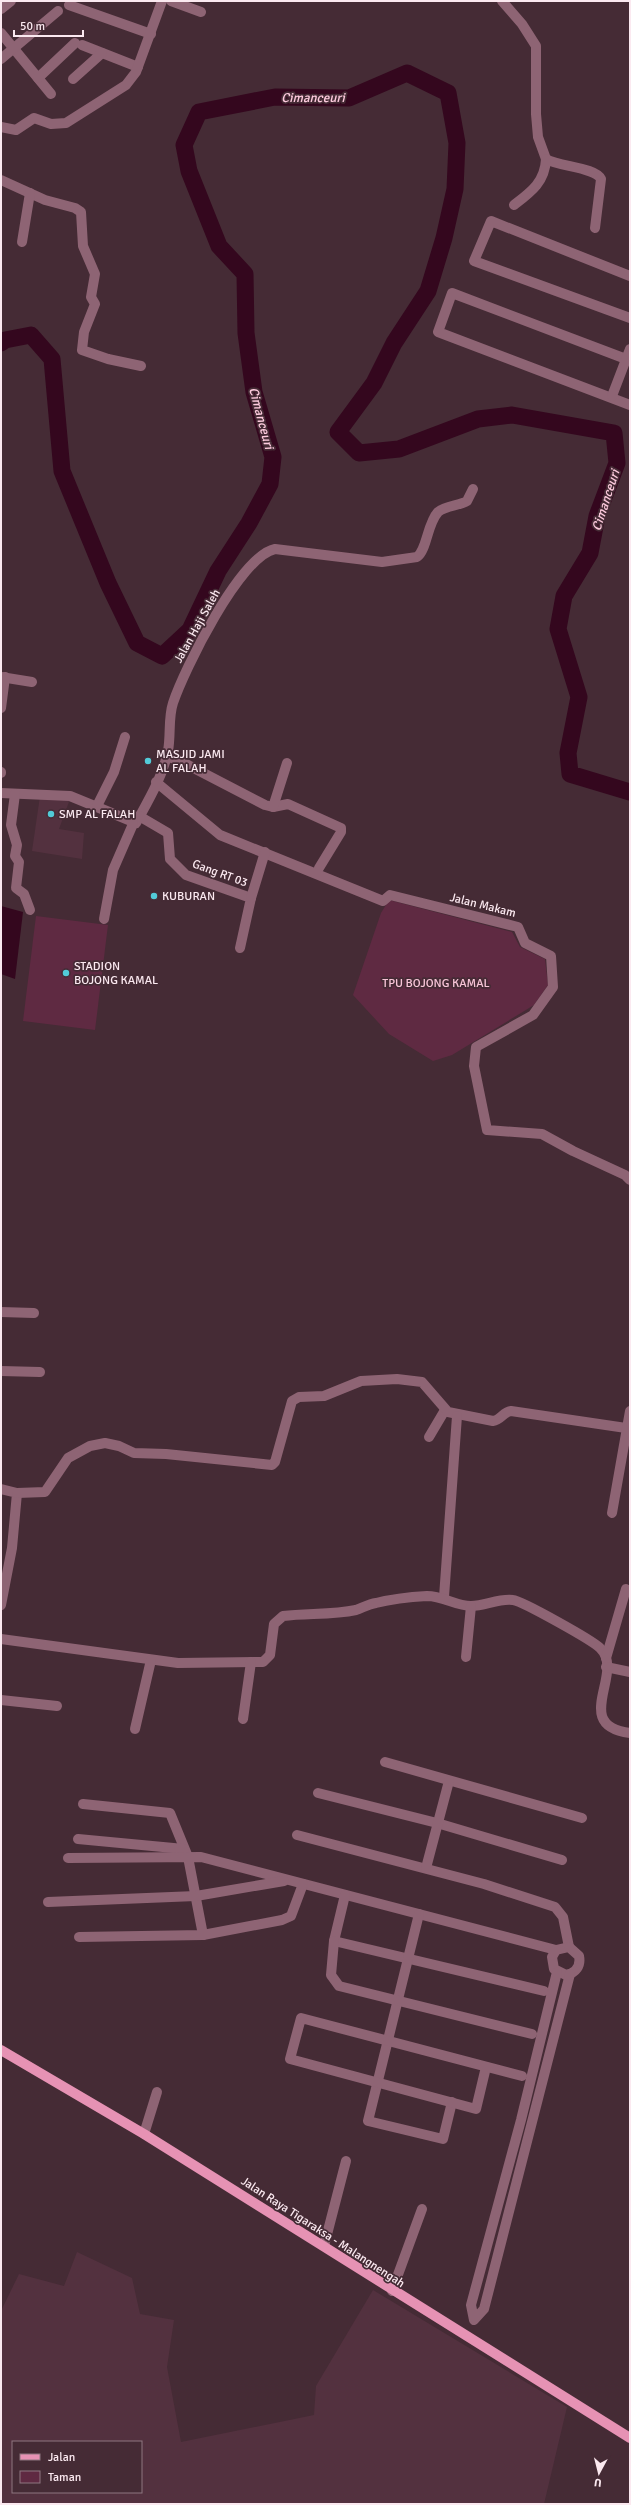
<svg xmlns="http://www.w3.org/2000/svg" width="631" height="2505" viewBox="0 0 631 2505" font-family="Signika,sans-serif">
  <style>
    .built { fill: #53313f; fill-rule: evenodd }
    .green { fill: #5f2a42 }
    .water { fill: #34071e }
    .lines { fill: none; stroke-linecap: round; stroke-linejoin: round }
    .river { stroke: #34071e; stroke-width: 17 }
    .street { stroke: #8e6474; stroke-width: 10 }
    .primary { stroke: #e692b4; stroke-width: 10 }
    .poi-dot { fill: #52cbd8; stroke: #452b35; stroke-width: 1.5 }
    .labels { text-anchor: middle; stroke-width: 3.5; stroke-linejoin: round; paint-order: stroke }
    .street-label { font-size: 12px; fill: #fbe9f0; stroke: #452b35 }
    .poi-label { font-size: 12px; fill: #fbe9f0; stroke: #452b35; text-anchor: start }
    .park-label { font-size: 12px; fill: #f9c5d8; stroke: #452b35 }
    .water-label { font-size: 13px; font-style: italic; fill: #fecbde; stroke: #452b35 }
  </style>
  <rect width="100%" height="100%" fill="#452b35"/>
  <g class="built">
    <path d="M40 796 70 799 59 829 84 833 82 859 32 851Z"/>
    <path d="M77 2252 132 2278 140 2314 174 2320 167 2367 181 2442 314 2415 316 2386 373 2290 567 2407 544 2504H2L1 2311 19 2274 64 2286ZM13 2442H141V2492H13Z"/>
  </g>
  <g class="green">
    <path d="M389 900 512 932 520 947 545 959 548 985 534 1005 452 1055 433 1061 389 1034 353 995 381 913Z"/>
    <path d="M36 916 108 925 95 1030 23 1021Z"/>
  </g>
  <path class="water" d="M1 906 23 912 15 979 1 974Z"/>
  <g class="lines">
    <path class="river" d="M1 343 5 340 31 335 52 359 62 471 108 583 137 643 162 656 190 630 218 571 249 523 270 484 273 457 254 392 246 333 245 274 219 246 189 171 184 145 199 112 275 97 349 98 407 73 448 93 457 143 455 189 444 238 428 291 394 343 374 383 338 432 359 453 399 449 478 419 512 415 614 433 617 463 597 516 590 553 564 596 558 629 579 697 568 753 570 774 630 792"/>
    <g class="street">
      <path d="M171 1 201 12"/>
      <path d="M502 1 522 24 536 46V114L538 137 546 159C559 167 595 167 601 179L595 228"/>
      <path d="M69 5 151 34"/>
      <path d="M1 9 11 1"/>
      <path d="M1 33 51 94"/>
      <path d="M82 45 138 67"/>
      <path d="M1 59 58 11"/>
      <path d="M38 78 75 43"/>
      <path d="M73 79 102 53"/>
      <path d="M1 127 16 130 34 118 51 124 66 123 126 85 136 72 162 1"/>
      <path d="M1 180 45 200 75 208 81 212 83 246 95 274 91 297 95 304 84 332 82 350 108 359 141 366"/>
      <path d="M514 205C531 192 545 182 546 159"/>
      <path d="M22 242 30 193"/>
      <path d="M630 276 491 221 474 261 630 318"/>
      <path d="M626 359 452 293 438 332 630 405"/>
      <path d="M612 396 630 349"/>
      <path d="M1 677 32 682"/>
      <path d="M1 708 5 677"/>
      <path d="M167 756 186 764 265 805 273 807 288 804 341 828V832L319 868"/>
      <path d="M1 772V773"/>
      <path d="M156 782 220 835 383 901 390 895 518 927 525 943 551 956 553 987 533 1015 476 1047 474 1066 487 1130 542 1134 573 1151 625 1175 630 1180"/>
      <path d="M1 793 70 796 136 823C148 801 163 776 168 751 171 735 168 718 173 703 184 670 240 556 275 549L382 562 417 557C427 550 427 524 438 512 446 505 459 506 467 501L473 489"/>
      <path d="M15 794 11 825 17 845 15 856 19 862 16 888 24 894 30 910"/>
      <path d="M97 806 114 772 125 737"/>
      <path d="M273 807 287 763"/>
      <path d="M139 816 168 833 170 859 186 875 251 898 240 948"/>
      <path d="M251 898 265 852"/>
      <path d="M104 919 113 870 133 824"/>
      <path d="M1 1312 34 1313"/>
      <path d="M1 1371 40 1372"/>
      <path d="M429 1437 445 1410"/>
      <path d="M1 1489 17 1493 12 1548 1 1605"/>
      <path d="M17 1493 45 1492 68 1458 90 1446 105 1443 119 1446 134 1453 166 1454 272 1465 275 1462 292 1401 299 1397 324 1396 361 1381 397 1379 422 1382 448 1412 493 1421C501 1420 503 1412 511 1411L626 1428"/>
      <path d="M612 1513 630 1411"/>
      <path d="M444 1597 457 1416"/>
      <path d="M1 1639 178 1663 263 1662 270 1655 274 1624 283 1616C307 1613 332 1615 356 1610 362 1608 369 1604 376 1603 392 1599 410 1597 427 1596 443 1596 456 1606 471 1606 485 1606 499 1598 513 1600 522 1601 592 1640 600 1648 626 1673 570 1725 630 1733"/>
      <path d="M466 1657 471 1606"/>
      <path d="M606 1658 626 1589"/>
      <path d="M606 1667 630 1672"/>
      <path d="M1 1700 57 1706"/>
      <path d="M243 1719 251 1662"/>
      <path d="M135 1729 151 1660"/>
      <path d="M385 1762 582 1818"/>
      <path d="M318 1793 437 1823 562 1860"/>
      <path d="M83 1804 170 1813 188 1857 203 1935"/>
      <path d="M297 1835 484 1884 555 1907 563 1917 569 1947"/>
      <path d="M78 1839 184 1849"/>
      <path d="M68 1858 201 1857 556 1950 569 1947 579 1956C581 1966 576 1973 566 1975L554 1969 552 1957 556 1950"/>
      <path d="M426 1868 449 1781"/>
      <path d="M345 1895 334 1941 544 1991"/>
      <path d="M48 1902 196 1896 284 1881"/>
      <path d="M419 1914 368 2121 443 2139 452 2102"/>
      <path d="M79 1937 203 1935 282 1920 291 1916 303 1884"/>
      <path d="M334 1941 331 1975 339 1986 532 2034"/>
      <path d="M557 1972 521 2120 471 2305 474 2320 484 2309 570 1974"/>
      <path d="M486 2067 476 2109 290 2059 301 2018 522 2076"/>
      <path d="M144 2134 157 2092"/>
      <path d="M324 2246 346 2161"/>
      <path d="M392 2291 422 2209"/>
    </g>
    <path class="primary" d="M1 2050 144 2134 630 2438"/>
  </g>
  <g class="poi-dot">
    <circle cx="148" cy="761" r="4"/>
    <circle cx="51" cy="814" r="4"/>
    <circle cx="154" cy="896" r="4"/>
    <circle cx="66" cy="973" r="4"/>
  </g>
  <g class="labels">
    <g class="street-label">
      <text transform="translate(197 626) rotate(-61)" y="4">Jalan Haji Saleh</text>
      <text transform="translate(220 873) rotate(20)" y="4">Gang RT 03</text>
      <text transform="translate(483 905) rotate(14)" y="4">Jalan Makam</text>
      <text transform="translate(323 2232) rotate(33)" y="4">Jalan Raya Tigaraksa - Malangnengah</text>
    </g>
    <g class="poi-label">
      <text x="156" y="758">MASJID JAMI<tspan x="156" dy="14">AL FALAH</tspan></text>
      <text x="59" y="818">SMP AL FALAH</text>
      <text x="162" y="900">KUBURAN</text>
      <text x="74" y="970">STADION<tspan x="74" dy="14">BOJONG KAMAL</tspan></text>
    </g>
    <g class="park-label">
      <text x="436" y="987">TPU BOJONG KAMAL</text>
    </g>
    <g class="water-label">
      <text x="313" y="102">Cimanceuri</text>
      <text transform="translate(262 418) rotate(75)" y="5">Cimanceuri</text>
      <text transform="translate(605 500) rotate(-72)" y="5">Cimanceuri</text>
    </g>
  </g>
  <rect width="631" height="2505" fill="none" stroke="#fbe9f0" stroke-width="4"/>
  <rect x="12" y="2441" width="130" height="52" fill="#452b35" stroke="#8e7780"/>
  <rect x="20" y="2454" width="20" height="6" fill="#e692b4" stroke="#8e7780"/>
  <text x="48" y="2461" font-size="12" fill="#fbe9f0">Jalan</text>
  <rect x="20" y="2471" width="20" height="12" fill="#5f2a42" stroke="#8e7780"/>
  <text x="48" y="2481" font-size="12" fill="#fbe9f0">Taman</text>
  <g transform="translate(599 2473) rotate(187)" stroke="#452b35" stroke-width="3" paint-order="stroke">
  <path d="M0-3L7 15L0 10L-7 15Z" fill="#fbe9f0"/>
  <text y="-6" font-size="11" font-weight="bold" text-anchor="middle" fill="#fbe9f0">U</text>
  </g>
  <path d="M14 30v6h69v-6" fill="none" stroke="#fbe9f0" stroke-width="2"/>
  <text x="20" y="30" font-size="12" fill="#fbe9f0" stroke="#452b35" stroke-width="3" paint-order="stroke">50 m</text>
</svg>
